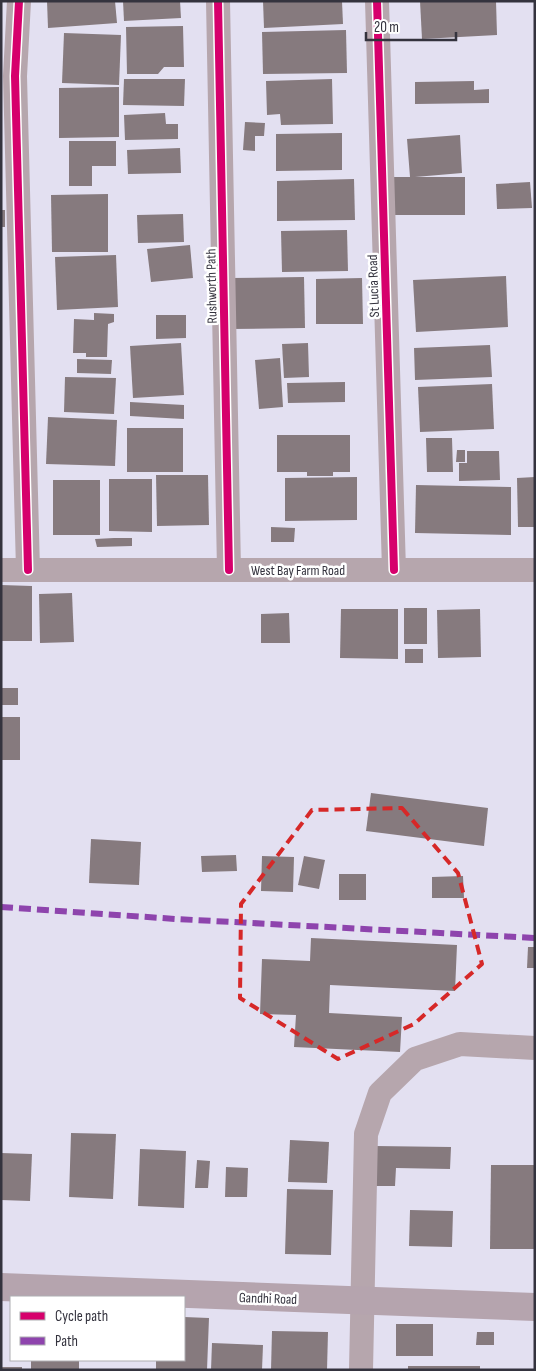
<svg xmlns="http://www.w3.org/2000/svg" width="536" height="1371" viewBox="0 0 536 1371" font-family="'Sofia Sans Condensed',sans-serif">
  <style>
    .building { fill: #867a7e }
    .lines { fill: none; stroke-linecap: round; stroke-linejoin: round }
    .street { stroke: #b6a6ad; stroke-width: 24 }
    .secondary { stroke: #b5a4ae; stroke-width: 28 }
    .quiet { stroke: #8e44ad; stroke-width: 6; stroke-dasharray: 12 6; stroke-linecap: butt }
    .cycleway-casing { stroke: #fff; stroke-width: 11 }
    .cycleway { stroke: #d6006c; stroke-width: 8 }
    .marked { fill: none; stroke: #d62828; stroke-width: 4; stroke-dasharray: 10 6; stroke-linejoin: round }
    .labels { text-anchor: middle; stroke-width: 5; stroke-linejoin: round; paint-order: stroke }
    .street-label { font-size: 14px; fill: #34333e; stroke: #fff }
  </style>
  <rect width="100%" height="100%" fill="#e3e0f1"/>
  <g class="building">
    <path d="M47 1H115L117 23 48 28Z"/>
    <path d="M123 1H180L181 18 124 21Z"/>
    <path d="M263 1H342L343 24 264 28Z"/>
    <path d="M420 1H496L497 35 422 39Z"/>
    <path d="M183 26 184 67H164L158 74H127L126 27Z"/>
    <path d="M346 30 347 73 263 74 262 32Z"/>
    <path d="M64 33 121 35 119 85 62 83Z"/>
    <path d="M124 79H185L184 106 123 105Z"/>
    <path d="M332 79 333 124 281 125 280 114 267 115 266 81Z"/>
    <path d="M474 81V90L489 89V103L415 104V82Z"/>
    <path d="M119 87V137L59 138V88Z"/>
    <path d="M165 113 166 124H178V139L125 140 124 115Z"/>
    <path d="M245 122 265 123 264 136H255V151L243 150Z"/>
    <path d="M342 133V170L276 171V134Z"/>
    <path d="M460 135 462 173 415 177H465V215H392V177H410L407 139Z"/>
    <path d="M69 141H116V166H92V186H69Z"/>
    <path d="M180 148 181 173 128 174 127 150Z"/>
    <path d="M354 179 355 220 277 221V181Z"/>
    <path d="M530 182 532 208 497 209 496 184Z"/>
    <path d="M108 194V252H52L51 195Z"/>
    <rect x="1" y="210" width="4" height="17"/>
    <path d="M183 214 184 242 138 243 137 215Z"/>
    <path d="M347 230 348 271 282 272 281 231Z"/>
    <path d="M190 245 193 278 151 282 147 249Z"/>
    <path d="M116 255 118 307 57 310 55 257Z"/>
    <path d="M506 276 508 327 416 332 413 280Z"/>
    <path d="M304 277 305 328 230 329V278Z"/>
    <path d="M362 278 363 324H316V279Z"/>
    <path d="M94 313 114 314V322L108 324 107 357H86V353H73L74 319 94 320Z"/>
    <path d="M156 315H186V338L156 339Z"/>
    <path d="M181 343 184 395 133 398 130 346Z"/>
    <path d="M308 343 309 377 284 378 282 344Z"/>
    <path d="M490 345 492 377 415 380 414 348Z"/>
    <path d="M280 358 283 407 259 409 255 360Z"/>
    <path d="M77 359 112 360 111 374 77 373Z"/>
    <path d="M65 377 116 378 114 414 64 412Z"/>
    <path d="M345 382V402L288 403 287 383Z"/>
    <path d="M492 384 494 429 420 432 418 387Z"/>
    <path d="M130 402 184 405V419L130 416Z"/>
    <path d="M48 417 117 420 115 466 46 464Z"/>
    <rect x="127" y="428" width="56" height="44"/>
    <path d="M277 435H350V472H333V476H307V472H277Z"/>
    <path d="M426 438H452L453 472H427Z"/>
    <path d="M457 450H465V462H456Z"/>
    <path d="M467 451H499L500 480 459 481V463H467Z"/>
    <path d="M156 475H208L209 525 157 526Z"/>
    <path d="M357 477V520L285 521V478Z"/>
    <path d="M535 477V527H518L517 478Z"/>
    <path d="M109 479H152V532L109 531Z"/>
    <rect x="53" y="480" width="47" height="55"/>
    <path d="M416 485 511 487V535L415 533Z"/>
    <path d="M271 527 295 528 294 542H271Z"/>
    <path d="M114 538H132V546L97 547 95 539Z"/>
    <path d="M1 585 32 586V641H1Z"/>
    <path d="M72 593 74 642 40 643 39 594Z"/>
    <rect x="404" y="608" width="23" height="36"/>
    <path d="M341 609H398V659L340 658Z"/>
    <path d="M480 609 481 657 438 658 437 610Z"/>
    <path d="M289 613 290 643H261V614Z"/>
    <rect x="405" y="649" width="18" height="14"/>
    <rect x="1" y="688" width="17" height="17"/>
    <rect x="1" y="717" width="19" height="43"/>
    <path d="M371 793 488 808 484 846 366 831Z"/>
    <path d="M91 839 141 842 139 885 89 883Z"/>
    <path d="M236 855 237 871 202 872 201 856Z"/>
    <path d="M262 856 294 857 293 892 261 891Z"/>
    <path d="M304 856 325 860 319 889 298 885Z"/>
    <rect x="339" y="874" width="27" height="26"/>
    <path d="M463 876 464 898H432V877Z"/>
    <path d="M311 938 457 945 455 991 330 985 329 1013 402 1017 400 1052 294 1047 296 1015 260 1014 262 959 310 961Z"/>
    <path d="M528 947H535V968H527Z"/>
    <path d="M71 1133 116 1134 113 1199 69 1197Z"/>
    <path d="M290 1140 329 1142 327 1183 288 1182Z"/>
    <path d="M375 1146 451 1147 450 1169 396 1168 395 1186H375Z"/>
    <path d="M140 1149 186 1151 184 1208 138 1206Z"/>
    <path d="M1 1153 32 1154 30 1201 1 1200Z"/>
    <path d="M197 1160 210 1161 208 1188H195Z"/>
    <path d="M491 1165H535V1249H490Z"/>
    <path d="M226 1167 248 1168 247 1197H225Z"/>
    <path d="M287 1189 333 1190 331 1255 285 1254Z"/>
    <path d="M410 1210 453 1211 452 1247 409 1246Z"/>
    <path d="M184 1317 209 1318 207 1370H156V1360H184Z"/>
    <rect x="396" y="1324" width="37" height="32"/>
    <path d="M272 1331 328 1332 327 1370H271Z"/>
    <path d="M477 1332H494V1345H476Z"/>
    <path d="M212 1343 263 1345 262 1370H211Z"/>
    <rect x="31" y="1360" width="48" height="10"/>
    <rect x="408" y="1366" width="72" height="4"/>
    <rect x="1" y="1367" width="21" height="3"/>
  </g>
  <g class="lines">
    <g class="street">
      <path d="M19 1 15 76 28 570"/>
      <path d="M218 1 229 570"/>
      <path d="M377 1 394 570"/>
      <path d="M1 570H535"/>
      <path d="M361 1370 366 1134 380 1093 415 1059 460 1044 535 1048"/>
    </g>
    <path class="secondary" d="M1 1287 535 1307"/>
    <path class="quiet" d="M1 907 176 919 535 938"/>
    <g class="cycleway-casing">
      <g id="cycleway">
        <path d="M19 1 15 76 28 570"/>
        <path d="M218 1 229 570"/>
        <path d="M377 1 394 570"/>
      </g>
    </g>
    <use href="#cycleway" class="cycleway"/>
  </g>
  <path class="marked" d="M402 808 458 873 482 964 414 1024 338 1059 240 998 241 904 312 810Z"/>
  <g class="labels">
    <g class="street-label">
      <text transform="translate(211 286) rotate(-91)" y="5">Rushworth Path</text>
      <text transform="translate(373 286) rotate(-92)" y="5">St Lucia Road</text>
      <text x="298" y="575">West Bay Farm Road</text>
      <text transform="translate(268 1298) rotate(2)" y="5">Gandhi Road</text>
    </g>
  </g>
  <rect width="536" height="1371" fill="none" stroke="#34333e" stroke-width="5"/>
  <rect x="10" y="1296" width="175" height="65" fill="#ffffff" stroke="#aeadb2"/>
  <rect x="20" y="1312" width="25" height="8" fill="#d6006c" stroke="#aeadb2"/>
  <text x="55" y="1321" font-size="15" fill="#34333e">Cycle path</text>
  <rect x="20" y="1337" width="25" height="8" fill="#8e44ad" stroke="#aeadb2"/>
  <text x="55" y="1346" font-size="15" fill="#34333e">Path</text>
  <path d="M366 32v8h90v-8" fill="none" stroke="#34333e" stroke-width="2.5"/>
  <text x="374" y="32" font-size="15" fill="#34333e" stroke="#ffffff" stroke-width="4" paint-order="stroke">20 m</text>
</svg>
